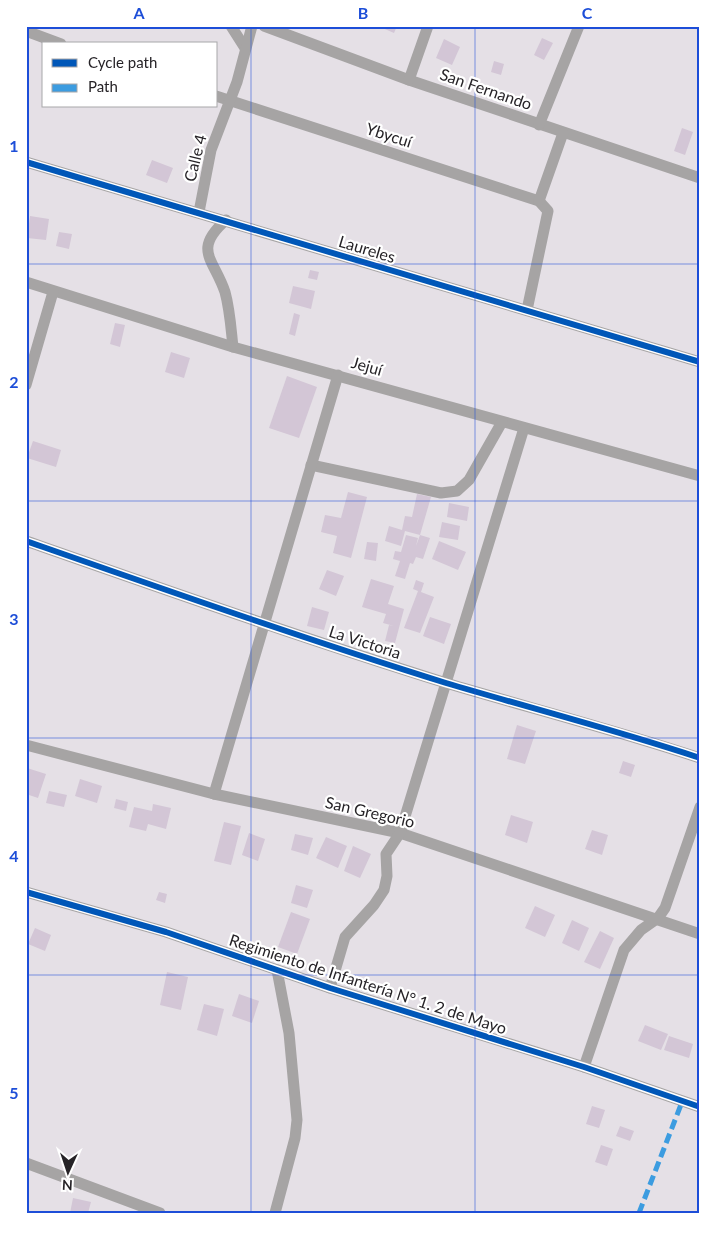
<svg xmlns="http://www.w3.org/2000/svg" width="726" height="1239" viewBox="0 0 726 1239" font-family="Lato,sans-serif">
  <style>
    .building { fill: #d3c6d6 }
    .lines { fill: none; stroke-linecap: round; stroke-linejoin: round }
    .street { stroke: #a6a4a4; stroke-width: 11 }
    .quiet { stroke: #3c9ce0; stroke-width: 5; stroke-dasharray: 10 5; stroke-linecap: butt }
    .cycleway-casing { stroke: #fff; stroke-width: 9 }
    .cycleway { stroke: #0057b8; stroke-width: 6 }
    .grid { fill: none; stroke: #1d4ed8; stroke-width: 1; stroke-opacity: 0.55 }
    .labels { text-anchor: middle; stroke-width: 4.5; stroke-linejoin: round; paint-order: stroke }
    .street-label { font-size: 16px; fill: #262327; stroke: #fff }
    .neatline { fill: none; stroke: #1d4ed8; stroke-width: 2 }
    .grid-label { font-size: 16px; text-anchor: middle; font-weight: bold; fill: #1d4ed8 }
  </style>
  <rect width="100%" height="100%" fill="#e5e0e6"/>
  <g class="building">
    <path d="M378 26H397L394 33Z"/>
    <path d="M542 38 553 43 544 60 534 55Z"/>
    <path d="M444 39 460 47 452 65 436 58Z"/>
    <path d="M494 61 504 64 501 75 491 72Z"/>
    <path d="M682 128 693 132 685 155 674 151Z"/>
    <path d="M152 160 173 168 167 183 146 175Z"/>
    <path d="M30 216 49 219 46 240 27 238Z"/>
    <path d="M59 232 72 234 69 249 56 246Z"/>
    <path d="M310 270 319 272 317 280 308 278Z"/>
    <path d="M293 286 315 291 311 309 289 303Z"/>
    <path d="M294 313 300 315 295 336 289 334Z"/>
    <path d="M115 323 125 325 120 347 110 344Z"/>
    <path d="M171 352 190 358 184 378 165 372Z"/>
    <path d="M287 376 317 387 299 438 269 428Z"/>
    <path d="M33 441 61 450 56 467 27 458Z"/>
    <path d="M348 492 367 497 351 558 333 553 337 536 321 532 325 515 341 518Z"/>
    <path d="M417 494 431 497 420 535 405 531 401 546 385 541 389 526 402 530 405 516 412 517Z"/>
    <path d="M449 503 469 507 467 521 447 517Z"/>
    <path d="M442 522 460 526 458 540 439 537Z"/>
    <path d="M406 535 418 538 416 546 420 535 430 538 423 559 416 557 413 564 410 563 405 579 395 576 400 561 393 559 395 551 401 552Z"/>
    <path d="M439 541 466 552 458 570 432 559Z"/>
    <path d="M367 542 378 543 376 561 364 559Z"/>
    <path d="M327 570 344 576 336 596 319 589Z"/>
    <path d="M371 579 394 586 388 604 404 609 395 643 385 641 389 625 394 626 383 623 386 614 362 607Z"/>
    <path d="M416 580 424 583 421 592 434 597 420 633 404 628 418 591 413 589Z"/>
    <path d="M312 607 329 612 324 630 307 626Z"/>
    <path d="M430 617 451 624 444 644 423 636Z"/>
    <path d="M517 725 536 731 525 764 507 759Z"/>
    <path d="M623 761 635 765 631 777 619 773Z"/>
    <path d="M27 768 46 774 38 798 26 794Z"/>
    <path d="M80 779 102 786 97 803 75 796Z"/>
    <path d="M49 791 67 795 64 807 46 803Z"/>
    <path d="M116 799 128 802 126 811 114 808Z"/>
    <path d="M153 804 171 808 166 829 148 824 146 831 129 827 134 807 152 811Z"/>
    <path d="M511 815 533 822 527 843 505 835Z"/>
    <path d="M224 822 241 826 231 865 214 861Z"/>
    <path d="M592 830 608 835 602 855 585 849Z"/>
    <path d="M249 833 265 839 258 861 242 855Z"/>
    <path d="M295 834 313 838 308 855 291 850Z"/>
    <path d="M326 837 347 846 338 868 316 858Z"/>
    <path d="M353 846 371 854 360 878 344 871Z"/>
    <path d="M296 885 313 890 307 908 291 903Z"/>
    <path d="M159 892 167 894 165 903 156 900Z"/>
    <path d="M535 906 555 915 545 937 525 928Z"/>
    <path d="M291 912 310 919 297 954 278 947Z"/>
    <path d="M572 920 589 928 579 951 562 943Z"/>
    <path d="M35 928 51 935 45 951 28 944Z"/>
    <path d="M600 931 614 938 600 969 584 962Z"/>
    <path d="M167 972 188 977 181 1010 160 1005Z"/>
    <path d="M239 994 259 1001 252 1023 232 1016Z"/>
    <path d="M204 1004 224 1009 217 1036 197 1030Z"/>
    <path d="M645 1025 668 1034 661 1050 638 1041Z"/>
    <path d="M669 1036 693 1044 689 1058 664 1050Z"/>
    <path d="M592 1106 605 1110 599 1128 586 1124Z"/>
    <path d="M620 1126 634 1131 630 1141 616 1136Z"/>
    <path d="M601 1145 613 1149 607 1166 595 1162Z"/>
    <path d="M73 1198 91 1202 88 1213H70Z"/>
  </g>
  <g class="lines">
    <g class="street">
      <path d="M231 26 245 48"/>
      <path d="M264 26 409 80 700 178"/>
      <path d="M26 31 61 44"/>
      <path d="M409 80 428 26"/>
      <path d="M216 96 539 201 548 211 527 310"/>
      <path d="M539 125 579 26"/>
      <path d="M26 162 700 362"/>
      <path d="M539 201 563 133"/>
      <path d="M199 212 211 150 237 82 252 26"/>
      <path d="M226 220C192 250 214 259 225 292 230 310 231 329 233 347"/>
      <path d="M26 282 233 347 700 476"/>
      <path d="M26 385 53 292"/>
      <path d="M311 465 441 493 457 491 469 480 502 422"/>
      <path d="M26 541C166 590 305 639 446 683 530 708 616 730 700 758"/>
      <path d="M26 745 214 794 400 833 700 934"/>
      <path d="M214 794 338 375"/>
      <path d="M26 892 166 932 330 988 584 1067 700 1107"/>
      <path d="M330 988 345 937 374 905 384 890 387 876 386 854 400 833 524 428"/>
      <path d="M584 1067 624 950 641 930 658 918 665 908 700 807"/>
      <path d="M26 1163 160 1213"/>
      <path d="M275 1213 295 1138 297 1120 289 1033 277 970"/>
    </g>
    <path class="quiet" d="M639 1213 682 1102"/>
    <g class="cycleway-casing">
      <g id="cycleway">
        <path d="M26 162 700 362"/>
        <path d="M26 541C166 590 305 639 446 683 530 708 616 730 700 758"/>
        <path d="M26 892 166 932 330 988 584 1067 700 1107"/>
      </g>
    </g>
    <use href="#cycleway" class="cycleway"/>
  </g>
  <path class="grid" d="M251 26V1213M475 26V1213M26 264H700M26 501H700M26 738H700M26 975H700"/>
  <g class="labels">
    <g class="street-label">
      <text transform="translate(486 89) rotate(19)" y="6">San Fernando</text>
      <text transform="translate(389 135) rotate(18)" y="6">Ybycuí</text>
      <text transform="translate(195 158) rotate(-76)" y="6">Calle 4</text>
      <text transform="translate(367 249) rotate(17)" y="6">Laureles</text>
      <text transform="translate(367 366) rotate(16)" y="6">Jejuí</text>
      <text transform="translate(365 642) rotate(18)" y="6">La Victoria</text>
      <text transform="translate(370 812) rotate(13)" y="6">San Gregorio</text>
      <text transform="translate(368 984) rotate(18)" y="6">Regimiento de Infantería N° 1. 2 de Mayo</text>
    </g>
  </g>
  <rect width="726" height="1239" fill="none" stroke="#ffffff" stroke-width="55"/>
  <rect x="42" y="42" width="175" height="65" fill="#ffffff" stroke="#a8a7a9"/>
  <rect x="52" y="59" width="25" height="8" fill="#0057b8" stroke="#a8a7a9"/>
  <text x="88" y="68" font-size="15" fill="#262327">Cycle path</text>
  <rect x="52" y="84" width="25" height="8" fill="#3c9ce0" stroke="#a8a7a9"/>
  <text x="88" y="92" font-size="15" fill="#262327">Path</text>
  <g transform="translate(68 1172) rotate(183)" stroke="#ffffff" stroke-width="4" paint-order="stroke">
  <path d="M0-4L9 19L0 12L-9 19Z" fill="#262327"/>
  <text y="-8" font-size="14" font-weight="bold" text-anchor="middle" fill="#262327">N</text>
  </g>
  <rect x="28" y="28" width="670" height="1184" class="neatline"/>
  <g class="grid-label">
    <text x="139" y="19">A</text>
    <text x="363" y="19">B</text>
    <text x="587" y="19">C</text>
    <text x="14" y="152">1</text>
    <text x="14" y="388">2</text>
    <text x="14" y="625">3</text>
    <text x="14" y="862">4</text>
    <text x="14" y="1099">5</text>
  </g>
</svg>
